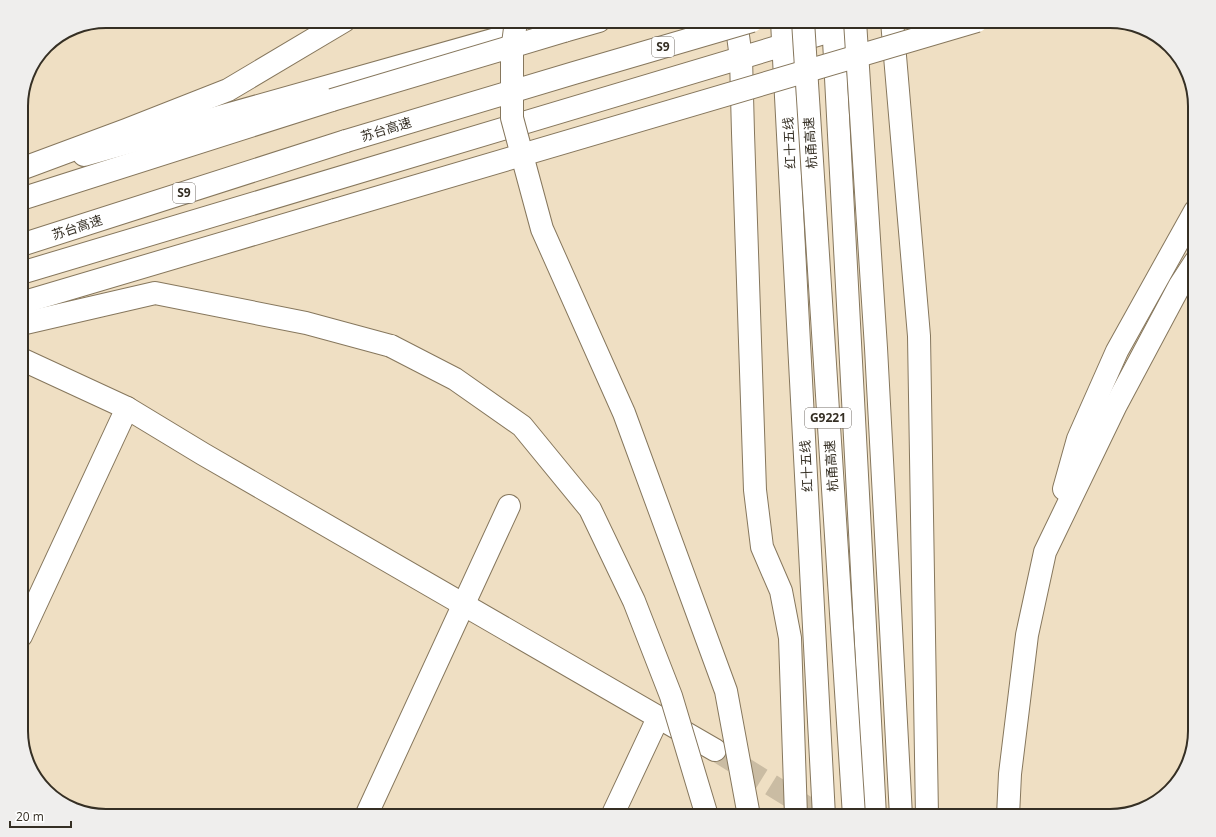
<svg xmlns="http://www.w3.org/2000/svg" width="1216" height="837" viewBox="0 0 1216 837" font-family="'Open Sans','Noto Sans SC',sans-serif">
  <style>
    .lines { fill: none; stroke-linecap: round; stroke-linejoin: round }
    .minor-tunnel { stroke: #cabca3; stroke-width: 22; stroke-dasharray: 22 11; stroke-linecap: butt }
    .minor-casing { stroke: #86775d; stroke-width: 24 }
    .major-casing { stroke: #86775d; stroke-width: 24 }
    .highway-casing { stroke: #86775d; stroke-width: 24 }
    .minor { stroke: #fff; stroke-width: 22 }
    .major { stroke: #fff; stroke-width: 22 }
    .highway { stroke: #fff; stroke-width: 22 }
    .highway-bridge-casing { stroke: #86775d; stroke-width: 24; stroke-linecap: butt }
    .highway-bridge { stroke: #fff; stroke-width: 22 }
    .labels { text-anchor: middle; stroke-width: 4; stroke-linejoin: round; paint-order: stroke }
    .shield { fill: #fff; stroke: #726d66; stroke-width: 1 }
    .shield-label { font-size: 12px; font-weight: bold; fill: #352f24 }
    .street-label { font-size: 13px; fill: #352f24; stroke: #fff }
    .rim { fill: none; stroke: #352f24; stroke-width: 2 }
  </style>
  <rect width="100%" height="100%" fill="#efdfc3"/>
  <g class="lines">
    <path class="minor-tunnel" d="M715 750 821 816"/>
    <g class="minor-casing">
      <g id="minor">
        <path d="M736 21 741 58 743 133 755 490 762 547 781 591 790 638 796 816"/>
        <path d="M892 21 919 336 927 816"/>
        <path d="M21 359 127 408 203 454 715 750"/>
        <path d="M21 636 127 408"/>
        <path d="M366 816 509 506"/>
        <path d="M612 816 658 718"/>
      </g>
    </g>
    <g class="major-casing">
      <g id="major">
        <path d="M782 21 824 816"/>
        <path d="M833 21 875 816"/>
        <path d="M84 155 560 21"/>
        <path d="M21 273 834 30"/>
      </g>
    </g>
    <g class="highway-casing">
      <g id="highway">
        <path d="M564 31 599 21"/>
        <path d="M21 169 126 130 228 90 344 21"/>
        <path d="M21 199 332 100"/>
        <path d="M21 245 346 141"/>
        <path d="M21 303 335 210"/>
        <path d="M21 324 155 293 306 323 391 346"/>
        <path d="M1064 489 1078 439 1117 351 1195 211"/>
        <path d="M1008 816 1010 774 1027 635 1045 552 1116 405 1180 285 1195 262"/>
      </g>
    </g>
    <use href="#minor" class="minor"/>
    <use href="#major" class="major"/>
    <use href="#highway" class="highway"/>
    <g class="highway-bridge-casing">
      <g id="highway-bridge">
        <path d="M516 21 512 51V118L542 229 624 413 726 691 749 816"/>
        <path d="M803 21 854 816"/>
        <path d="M855 21 876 348 901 816"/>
        <path d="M332 100 564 31"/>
        <path d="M346 141 574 73 752 21"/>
        <path d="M335 210 977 21"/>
        <path d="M391 346 455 379 522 426 590 509 634 601 671 696 707 816"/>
      </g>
    </g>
    <use href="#highway-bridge" class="highway-bridge"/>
  </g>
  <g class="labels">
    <g class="shield">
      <rect x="652" y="37" width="22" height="20" rx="3"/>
      <rect x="173" y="183" width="22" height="20" rx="3"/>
      <rect x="805" y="408" width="46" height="20" rx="3"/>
    </g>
    <g class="shield-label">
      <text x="663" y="51">S9</text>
      <text x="184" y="197">S9</text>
      <text x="828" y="422">G9221</text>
    </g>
    <g class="street-label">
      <text transform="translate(386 129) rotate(-17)" y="5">苏台高速</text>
      <text transform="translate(789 143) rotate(-93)" y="5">红十五线</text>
      <text transform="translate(810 143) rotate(-94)" y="5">杭甬高速</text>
      <text transform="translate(77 227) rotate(-18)" y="5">苏台高速</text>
      <text transform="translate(806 466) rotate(-93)" y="5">红十五线</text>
      <text transform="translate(831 466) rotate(-94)" y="5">杭甬高速</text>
    </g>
  </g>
  <path d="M0 0H1216V837H0ZM106 28H1110A78 78 0 0 1 1188 106V731A78 78 0 0 1 1110 809H106A78 78 0 0 1 28 731V106A78 78 0 0 1 106 28Z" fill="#efeeed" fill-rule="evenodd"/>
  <path class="rim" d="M106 28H1110A78 78 0 0 1 1188 106V731A78 78 0 0 1 1110 809H106A78 78 0 0 1 28 731V106A78 78 0 0 1 106 28Z"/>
  <path d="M10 821v6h61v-6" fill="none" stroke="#352f24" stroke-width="2"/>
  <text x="16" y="821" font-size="12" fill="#352f24" stroke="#ffffff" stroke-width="3" paint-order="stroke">20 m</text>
</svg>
